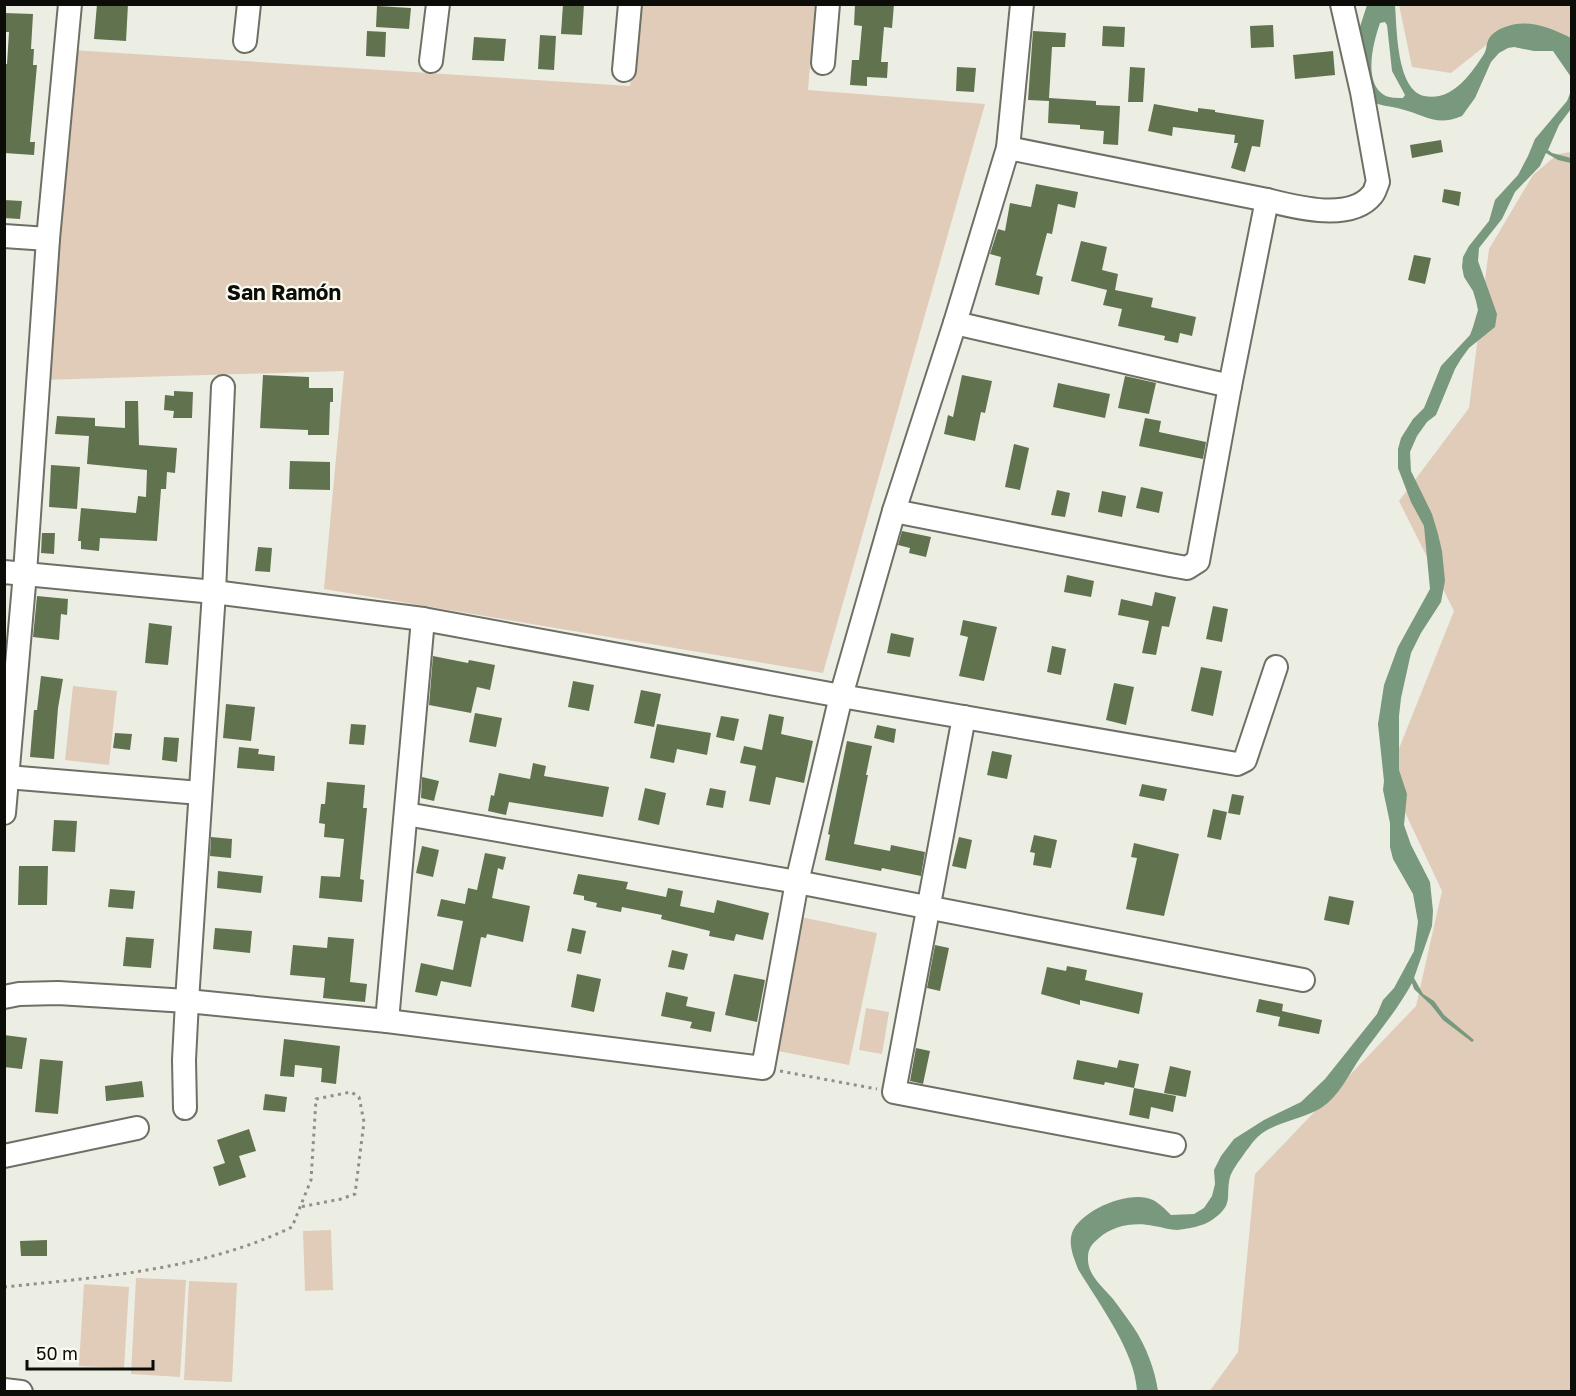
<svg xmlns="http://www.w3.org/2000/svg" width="1576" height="1396" viewBox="0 0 1576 1396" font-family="'Golos Text',sans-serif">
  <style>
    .green { fill: #e0ccb8 }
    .water { fill: #78997d; fill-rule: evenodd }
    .building { fill: #61724f }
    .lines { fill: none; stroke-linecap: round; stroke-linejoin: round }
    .minor-casing { stroke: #6e6f65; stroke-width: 26 }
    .path { stroke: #909088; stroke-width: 3; stroke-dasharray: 3 4.5; stroke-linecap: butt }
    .minor { stroke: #fff; stroke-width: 22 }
    .labels { text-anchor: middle; stroke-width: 4.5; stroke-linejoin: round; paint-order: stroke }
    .neighbourhood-label { font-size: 21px; font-weight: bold; fill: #0c0c08; stroke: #fafbf0 }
  </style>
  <rect width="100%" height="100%" fill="#edeee3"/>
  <g class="green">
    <path d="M638 5H815L808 90 985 104 823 673 324 589 344 371 41 380 72 50 630 86Z"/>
    <path d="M1399 5H1571V46L1490 42 1451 73 1412 67Z"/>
    <path d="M1571 152V1391L1209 1392 1238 1352 1255 1174 1416 1006 1442 891 1388 776 1454 611 1399 501 1469 408 1489 249 1533 175 1558 154Z"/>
    <path d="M73 686 117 691 109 765 65 760Z"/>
    <path d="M801 917 877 933 849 1065 773 1050Z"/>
    <path d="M866 1008 889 1012 882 1054 859 1050Z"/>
    <path d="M331 1230 333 1290 305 1291 303 1231Z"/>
    <path d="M136 1278 186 1280 180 1377 131 1374Z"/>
    <path d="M189 1281 237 1283 232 1382 184 1380Z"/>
    <path d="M84 1284 129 1287 124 1368 79 1366Z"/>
  </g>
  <g class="water">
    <path d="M1367 5H1395C1397 27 1396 89 1424 96 1452 102 1471 74 1484 54 1487 49 1486 45 1488 41 1490 34 1499 29 1505 27 1528 18 1551 28 1571 38V89V77L1553 51H1534L1514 47 1508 48 1499 53 1491 62 1475 98 1462 116C1436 127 1425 115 1401 109 1391 106 1381 106 1372 102L1357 36ZM1385 22 1387 25 1392 71 1405 95 1403 98C1397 98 1389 98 1384 95 1363 82 1373 43 1380 23Z"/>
    <path d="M1571 91V109L1559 125 1548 150 1552 153 1571 158V163L1558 160 1546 153 1540 166 1515 192 1502 219 1479 248 1478 261 1497 314 1495 327 1469 348 1461 359 1455 369 1436 415 1427 422 1417 436 1410 452 1411 471 1432 514 1438 534 1442 551 1445 581 1441 602 1421 633 1411 653 1401 698 1399 716V770L1407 794 1404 825 1411 845 1430 882 1433 911 1432 926 1414 978 1423 994 1434 1001 1444 1015 1474 1040 1472 1042 1443 1020 1431 1005 1414 989 1412 983C1397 1011 1377 1033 1360 1058 1348 1076 1339 1096 1321 1108 1299 1121 1269 1122 1253 1142 1247 1150 1233 1168 1230 1177 1225 1197 1235 1204 1212 1220 1204 1226 1187 1229 1177 1230 1170 1230 1162 1227 1154 1226 1135 1222 1114 1225 1099 1238 1093 1243 1088 1248 1088 1257 1087 1275 1102 1286 1113 1299 1120 1308 1127 1318 1134 1328 1146 1346 1155 1370 1158 1391H1137C1135 1351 1099 1304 1078 1269 1074 1258 1068 1245 1072 1233 1080 1210 1131 1189 1153 1200 1159 1203 1166 1210 1171 1215L1194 1214 1204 1208 1212 1196 1215 1184 1214 1170 1221 1156 1234 1139 1264 1120 1301 1102 1325 1079 1377 1014 1383 1000 1394 988 1414 951 1418 922 1413 894 1393 859 1390 847V823L1383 790 1384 781 1378 724 1384 685 1398 647 1430 589 1424 526 1411 502 1398 468V449L1401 438 1413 419 1424 408 1441 366 1470 335 1473 327 1478 310 1476 301 1473 291 1464 277 1462 267 1463 257 1469 246 1489 221 1495 200 1518 175 1528 156 1535 139 1567 101Z"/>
  </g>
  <g class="building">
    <path d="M97 4H128L126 41 94 39Z"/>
    <path d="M563 4H584L582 35 561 34Z"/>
    <path d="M855 4H894L892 28 884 27 881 62H888L887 78 867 77V86L850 85 852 60H859L862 26 854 25Z"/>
    <path d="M377 6 411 8 409 29 376 27Z"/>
    <path d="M4 13 33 14 31 49H34L33 65H37L30 142H35L34 155 4 153V64H7L9 32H4Z"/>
    <path d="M1273 25 1274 47 1251 48 1250 26Z"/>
    <path d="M1103 26 1125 27 1124 47 1102 46Z"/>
    <path d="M367 31 386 32 385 57 366 56Z"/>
    <path d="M1033 31 1066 33 1065 47H1052L1049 98 1096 101V105L1120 106 1118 145 1103 144 1104 131 1080 129V125L1048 123 1049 101 1028 100Z"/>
    <path d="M540 35 556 36 554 70 538 69Z"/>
    <path d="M474 37 506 39 504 61 472 60Z"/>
    <path d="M1333 51 1335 75 1295 79 1293 55Z"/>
    <path d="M957 67 976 68 974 92 956 91Z"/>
    <path d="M1130 67 1145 68 1143 102H1128Z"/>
    <path d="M1154 104 1198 112V108L1215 110V112L1264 120 1260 147 1252 146 1245 172 1231 168 1238 143H1234L1235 135 1173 127 1172 136 1148 131Z"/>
    <path d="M1441 140 1443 152 1412 158 1410 145Z"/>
    <path d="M1036 184 1078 192 1075 208 1058 204 1052 234 1047 233 1036 275 1043 277 1039 295 995 285 1001 257 990 254 998 229 1005 231 1010 203 1031 207Z"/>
    <path d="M1444 189 1461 192 1459 206 1442 202Z"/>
    <path d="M4 200 22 201 20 219 4 218Z"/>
    <path d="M1081 241 1107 247 1102 270 1118 274 1115 290 1153 298 1151 307 1196 317 1192 336 1180 333 1178 343 1164 340 1165 336 1118 326 1122 309 1103 305 1107 290 1071 281Z"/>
    <path d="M1414 255 1431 258 1425 284 1408 280Z"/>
    <path d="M263 375 309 377V388H333V402H330L329 435H308V430L260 428Z"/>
    <path d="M962 375 992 381 985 413 981 412 975 441 944 434 948 415 953 417Z"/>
    <path d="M1125 376 1156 383 1149 414 1118 408Z"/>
    <path d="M1058 383 1110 394 1105 418 1053 407Z"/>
    <path d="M174 391 193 392 192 418H173L174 411 164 410 165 395 174 396Z"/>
    <path d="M125 401H138L139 445 177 448 175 473 167 472 166 489H161L157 541 100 538 99 551 81 549V541H78L81 508 136 513 138 496 146 497 147 470 87 464 89 436 55 434 57 416 95 418V426L125 428Z"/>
    <path d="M1145 418 1161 421 1159 432 1206 442 1203 459 1139 446Z"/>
    <path d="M1014 444 1029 448 1020 490 1005 487Z"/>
    <path d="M290 461 330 462V490L289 489Z"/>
    <path d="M51 465 80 467 77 509 49 507Z"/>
    <path d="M1141 487 1163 492 1159 513 1136 508Z"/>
    <path d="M1057 490 1070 493 1065 517 1051 515Z"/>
    <path d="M1102 491 1126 496 1122 517 1098 512Z"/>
    <path d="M902 531 931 537 926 557 909 553 910 548 898 545Z"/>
    <path d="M42 533H55L54 554 41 553Z"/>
    <path d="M258 547 272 548 270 572 255 571Z"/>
    <path d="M1067 575 1094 581 1091 597 1064 592Z"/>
    <path d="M1155 592 1176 597 1169 627 1162 626 1156 655 1142 653 1149 621 1118 615 1121 599 1152 606Z"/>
    <path d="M37 596 68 599 67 615 61 614 59 640 33 637Z"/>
    <path d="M1213 606 1228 609 1222 642 1206 639Z"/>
    <path d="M963 620 997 627 984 681 959 676 968 637 960 635Z"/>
    <path d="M149 623 172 626 168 665 145 663Z"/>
    <path d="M891 633 914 638 910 657 887 653Z"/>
    <path d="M1052 646 1066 649 1061 675 1047 672Z"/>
    <path d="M433 656 468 663 469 660 495 665 490 690 477 687 471 713 429 705Z"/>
    <path d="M1201 667 1222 671 1213 716 1191 711Z"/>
    <path d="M41 676 63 679 58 708 54 759 30 757 34 710H37Z"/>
    <path d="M573 681 594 685 589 711 568 707Z"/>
    <path d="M1114 683 1134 687 1126 725 1106 720Z"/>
    <path d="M641 690 661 694 654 727 634 723Z"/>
    <path d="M226 704 255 707 251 741 223 738Z"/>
    <path d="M475 713 502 718 496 747 469 742Z"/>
    <path d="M769 714 784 717 781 734 813 741 804 783 776 777 770 805 749 801 756 766 740 763 744 746 762 750Z"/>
    <path d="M721 716 739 719 734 741 716 737Z"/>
    <path d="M351 724 366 725 364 745 349 744Z"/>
    <path d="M657 724 711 733 707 755 677 749 674 763 650 758Z"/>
    <path d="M877 725 896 729 894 743 874 738Z"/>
    <path d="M115 733 132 734 130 750 113 748Z"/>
    <path d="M164 737 179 738 177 762 162 760Z"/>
    <path d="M847 741 872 746 866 775H868L854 844 890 851 891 845 925 852 921 876 882 868 881 871 825 860 830 835 828 834Z"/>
    <path d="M239 747 259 749 258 754 275 756 274 771 237 768Z"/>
    <path d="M992 751 1012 755 1007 779 987 775Z"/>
    <path d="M533 763 546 766 544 776 609 787 603 817 509 802 506 815 488 811 491 795 494 796 499 773 530 779Z"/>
    <path d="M422 777 439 781 434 801 421 798Z"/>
    <path d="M327 782 365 785 363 808H367L360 879 364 880 362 902 319 898 321 876 340 877 344 839 324 837 325 824 319 823 321 804H325Z"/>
    <path d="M1142 784 1167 789 1164 801 1139 796Z"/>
    <path d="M645 788 666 793 659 825 638 820Z"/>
    <path d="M710 788 726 791 723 808 706 805Z"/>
    <path d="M1232 794 1244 796 1240 815 1228 813Z"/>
    <path d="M1213 809 1227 812 1221 840 1207 837Z"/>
    <path d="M54 820 77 821 75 852 52 851Z"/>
    <path d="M1034 835 1057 840 1051 868 1033 865 1035 853 1030 852Z"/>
    <path d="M211 837 232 839 231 858 210 856Z"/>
    <path d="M959 837 972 840 966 869 952 866Z"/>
    <path d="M1134 843 1179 854 1164 916 1126 909 1137 858 1131 857Z"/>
    <path d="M422 846 439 850 433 877 416 873Z"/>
    <path d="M485 853 506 857 503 870 498 868 492 898 530 906 523 942 487 934 486 938 481 937 471 987 441 981 437 996 415 992 421 963 453 970 463 921 437 916 441 899 465 904 468 888 477 890Z"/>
    <path d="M19 866H48L47 905H18Z"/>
    <path d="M218 871 263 876 261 893 217 888Z"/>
    <path d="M578 874 628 882 626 889 666 897 668 888 683 891 680 906 714 913 717 900 769 913 763 940 736 934 734 941 709 936 710 931 661 919 662 915 622 907 621 912 596 907 597 903 584 900V896L573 894Z"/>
    <path d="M110 889 135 891 133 909 108 907Z"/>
    <path d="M1329 896 1354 901 1349 925 1324 920Z"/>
    <path d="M215 928 252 931 250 953 213 949Z"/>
    <path d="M572 928 586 931 581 954 567 951Z"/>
    <path d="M126 937 154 939 151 968 123 966Z"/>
    <path d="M328 937 354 939 350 982 367 984 365 1002 323 998 325 978 290 975 293 945 327 948Z"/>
    <path d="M935 945 949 948 940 991 927 988Z"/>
    <path d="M672 950 688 954 684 970 668 967Z"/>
    <path d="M1067 966 1087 970 1085 980 1143 993 1139 1014 1080 1000V1005L1041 994 1047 967 1066 971Z"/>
    <path d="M577 974 601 979 594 1012 571 1007Z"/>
    <path d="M734 974 765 980 757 1022 725 1015Z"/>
    <path d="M666 992 688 997 686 1006 715 1012 711 1032 690 1028 692 1022 661 1016Z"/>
    <path d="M1259 999 1283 1004 1282 1011 1322 1020 1319 1034 1278 1026 1280 1017 1256 1012Z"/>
    <path d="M4 1035 27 1038 22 1069 4 1067Z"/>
    <path d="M284 1039 340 1046 336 1084 321 1082 322 1068 295 1065 294 1077 280 1076Z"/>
    <path d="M916 1048 930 1051 923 1084 910 1081Z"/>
    <path d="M40 1059 63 1061 58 1114 35 1112Z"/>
    <path d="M1077 1060 1117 1068 1119 1060 1139 1064 1134 1088 1105 1082 1104 1085 1073 1079Z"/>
    <path d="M1170 1066 1191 1071 1186 1097 1164 1093Z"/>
    <path d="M142 1081 144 1097 106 1101 105 1086Z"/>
    <path d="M1134 1088 1176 1096 1173 1112 1151 1107 1149 1119 1129 1115Z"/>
    <path d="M265 1094 287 1097 285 1112 263 1110Z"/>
    <path d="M249 1129 256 1151 239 1156 246 1177 219 1186 213 1167 225 1163 217 1140Z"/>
    <path d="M47 1240V1256H21L20 1241Z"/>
  </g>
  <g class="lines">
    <g class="minor-casing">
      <g id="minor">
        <path d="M245 41 249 4"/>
        <path d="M431 61 438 4"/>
        <path d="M823 63 828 4"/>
        <path d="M624 70 630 4"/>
        <path d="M1008 148 1267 200C1295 207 1350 222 1372 195 1375 192 1376 186 1378 182L1362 92 1342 4"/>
        <path d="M4 236 48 239"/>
        <path d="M955 323 1230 386"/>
        <path d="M894 511 1170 565 1187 568 1198 561 1230 386 1267 200"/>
        <path d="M4 572 214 592 423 619 841 696 1237 764 1245 760 1276 667"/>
        <path d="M964 717 894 1092 1174 1145"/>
        <path d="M7 777 200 793"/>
        <path d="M4 813 25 573 48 239 70 4"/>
        <path d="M406 814 797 882 1303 980"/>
        <path d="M4 997 19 994 58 993 187 1001 387 1021 763 1068 797 882 841 696 894 511 955 323 1008 148 1022 4"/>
        <path d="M387 1021 423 619"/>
        <path d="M185 1108 184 1060 187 1001 214 592 223 387"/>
        <path d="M4 1156 137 1128"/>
        <path d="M4 1390 21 1392"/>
      </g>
    </g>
    <g class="path">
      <path d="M780 1071 877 1089"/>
      <path d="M4 1287C101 1277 203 1270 292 1227L311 1180 316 1099 351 1092 359 1097 364 1122 355 1194 341 1199 300 1207"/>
    </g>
    <use href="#minor" class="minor"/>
  </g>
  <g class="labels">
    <g class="neighbourhood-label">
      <text x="284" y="300">San Ramón</text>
    </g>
  </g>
  <rect width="1576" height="1396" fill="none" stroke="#0c0c08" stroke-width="12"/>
  <path d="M27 1360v9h126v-9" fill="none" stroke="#0c0c08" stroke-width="3"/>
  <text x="36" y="1360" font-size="18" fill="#0c0c08" stroke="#fafbf0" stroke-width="4.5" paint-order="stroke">50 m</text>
</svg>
